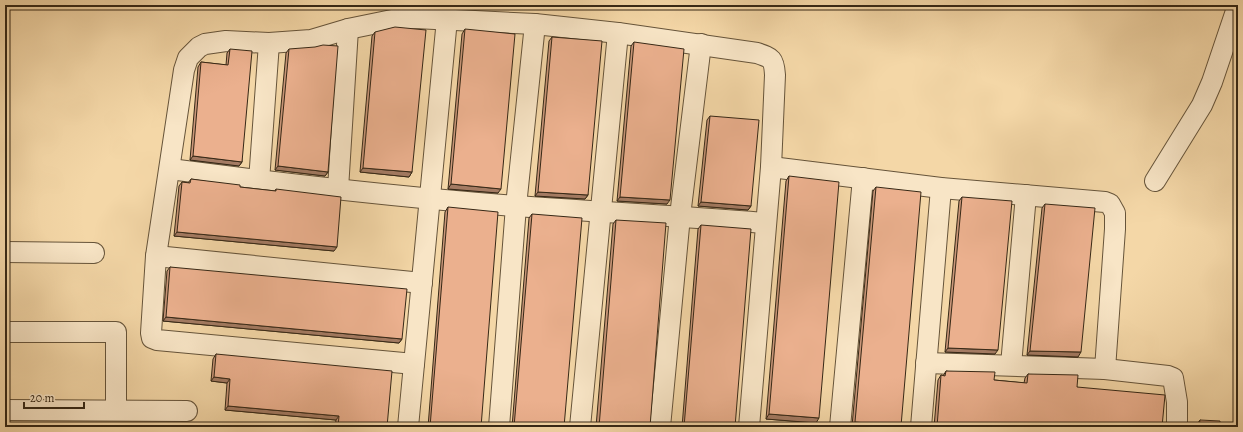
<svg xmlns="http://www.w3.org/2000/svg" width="1243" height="432" viewBox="0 0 1243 432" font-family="Alegreya,serif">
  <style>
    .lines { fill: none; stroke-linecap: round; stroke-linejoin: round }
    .street-casing { stroke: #66543a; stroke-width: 22 }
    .street { stroke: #f8e5c6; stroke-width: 20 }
    .wall { fill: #ca977a; stroke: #362816 }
    .shaded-wall { fill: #a47b63; stroke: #362816 }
    .building { fill: #ebb08e; stroke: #362816 }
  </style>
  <rect width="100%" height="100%" fill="#f4d7a7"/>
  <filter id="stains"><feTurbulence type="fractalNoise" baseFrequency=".005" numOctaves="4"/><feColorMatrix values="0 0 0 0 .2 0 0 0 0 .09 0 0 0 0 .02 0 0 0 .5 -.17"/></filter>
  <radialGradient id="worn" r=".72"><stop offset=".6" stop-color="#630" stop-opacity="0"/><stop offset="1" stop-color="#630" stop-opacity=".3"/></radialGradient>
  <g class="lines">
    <g class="street-casing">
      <g id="street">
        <path d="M771 167 941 188 1105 202 1110 204 1115 213V229L1105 369"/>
        <path d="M170 169C285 184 400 197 515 206 599 212 682 216 765 223"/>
        <path d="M259 181 269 43"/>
        <path d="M1155 181 1202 105 1212 82 1238 5"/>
        <path d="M338 189 348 29"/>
        <path d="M5 252 94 253"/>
        <path d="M156 256 422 283"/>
        <path d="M5 332H116V410"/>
        <path d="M926 363 1105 369 1168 376 1173 378 1177 402V427"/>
        <path d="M414 364 157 340 152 338 151 333 156 256 184 70 188 58 199 47 205 44 226 41 269 43 311 40 348 29 392 20 415 18 535 24 618 33 757 53C772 58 774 59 775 75L771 167 749 427"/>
        <path d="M1011 365 1026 195"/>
        <path d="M5 410 187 411"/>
        <path d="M408 427 447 19"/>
        <path d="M499 427 516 206 535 24"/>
        <path d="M580 427 618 33"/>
        <path d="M660 427 680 216 701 44"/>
        <path d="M840 427 863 178"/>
        <path d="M921 427 941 188"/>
      </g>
    </g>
    <use href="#street" class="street"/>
  </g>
  <g class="wall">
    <path d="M465 29 498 193 448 189 462 34Z"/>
    <path d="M375 32 412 172 409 177 360 172 372 36Z"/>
    <path d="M552 37 588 195 585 199 535 196 549 41Z"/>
    <path d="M634 42 667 204 617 201 631 46Z"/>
    <path d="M230 49 242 162 239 166 190 160 198 67 201 62 226 65 227 53Z"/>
    <path d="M289 49 328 172 325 176 275 170 286 53Z"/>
    <path d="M710 116 751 206 748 210 698 206 707 120Z"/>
    <path d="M789 176 816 423 766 419 786 181Z"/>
    <path d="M191 179 240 187 275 191 276 189 334 251 174 236 179 186 182 182 188 183Z"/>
    <path d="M876 187 901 426 900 427 852 426 873 191Z"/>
    <path d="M962 197 995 354 945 352 959 201Z"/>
    <path d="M1045 204 1078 357 1027 355 1042 208Z"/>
    <path d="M448 207 481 427H428L445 212Z"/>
    <path d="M532 214 564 427H512L529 218Z"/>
    <path d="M616 220 650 427H596L613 224Z"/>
    <path d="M701 225 735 427H682L698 229Z"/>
    <path d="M170 267 402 339 399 343 163 321 167 271Z"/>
    <path d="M216 354 387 427H335L336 420 225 410 227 383 211 381 213 359Z"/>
    <path d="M946 371 994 380 1024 383 1025 378 1028 374 1077 387 1162 427H934L938 380 941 375 943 376Z"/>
    <path d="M1200 420 1220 427H1195Z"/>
  </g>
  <g class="shaded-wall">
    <path d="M193 156 242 162 239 166 190 160Z"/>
    <path d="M278 166 328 172 325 176 275 170Z"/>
    <path d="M363 168 412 172 409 177 360 172Z"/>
    <path d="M451 184 501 189 498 193 448 189Z"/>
    <path d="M538 192 588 195 585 199 535 196Z"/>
    <path d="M620 197 670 200 667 204 617 201Z"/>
    <path d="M701 202 751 206 748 210 698 206Z"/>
    <path d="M177 232 337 247 334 251 174 236Z"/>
    <path d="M166 317 402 339 399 343 163 321Z"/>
    <path d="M948 348 998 350 995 354 945 352Z"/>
    <path d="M1030 351 1081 352 1078 357 1027 355Z"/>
    <path d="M214 377 230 379 227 383 211 381Z"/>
    <path d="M228 406 339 416 336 420 225 410Z"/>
    <path d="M769 414 819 418 816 423 766 419Z"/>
    <path d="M855 422 901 426 900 427 852 426Z"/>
  </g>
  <g class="building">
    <path d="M395 27 426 30 412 172 363 168 375 32Z"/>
    <path d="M465 29 515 34 501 189 451 184Z"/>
    <path d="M552 37 602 41 588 195 538 192Z"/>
    <path d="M634 42 684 49 670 200 620 197Z"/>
    <path d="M323 45 338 46 328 172 278 166 289 49 315 47Z"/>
    <path d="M230 49 252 51 242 162 193 156 201 62 228 65Z"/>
    <path d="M710 116 759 120 751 206 701 202Z"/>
    <path d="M789 176 839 182 819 418 769 414Z"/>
    <path d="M191 179 240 185V187L276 191V189L341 197 337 247 177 232 182 182 190 183Z"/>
    <path d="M876 187 921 192 901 426 855 422Z"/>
    <path d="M962 197 1012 201 998 350 948 348Z"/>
    <path d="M1045 204 1095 208 1081 352 1030 351Z"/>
    <path d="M448 207 498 212 481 427H430Z"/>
    <path d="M532 214 582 218 564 427H514Z"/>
    <path d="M616 220 666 223 650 427H599Z"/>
    <path d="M701 225 751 229 735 427H684Z"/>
    <path d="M170 267 407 289 402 339 166 317Z"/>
    <path d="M216 354 392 371 387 427H338L339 416 228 406 230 379 214 377Z"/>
    <path d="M946 371 995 372 994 380 1027 383 1028 374 1078 375 1077 387 1165 395 1162 427H937L941 375 945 376Z"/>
    <path d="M1200 420 1220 421V427H1199Z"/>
  </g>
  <rect width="1243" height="432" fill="none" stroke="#f4d7a7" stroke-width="20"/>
  <rect x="6" y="6" width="1231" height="420" fill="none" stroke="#362816" stroke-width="2"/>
  <rect x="10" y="10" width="1223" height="412" fill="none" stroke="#362816"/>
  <path d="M24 402v6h60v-6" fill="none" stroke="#362816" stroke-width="2"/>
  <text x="30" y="402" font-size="12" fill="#362816" stroke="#f8e5c6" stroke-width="3" paint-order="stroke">20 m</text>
  <rect width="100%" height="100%" filter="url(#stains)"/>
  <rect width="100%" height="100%" fill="url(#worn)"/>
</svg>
